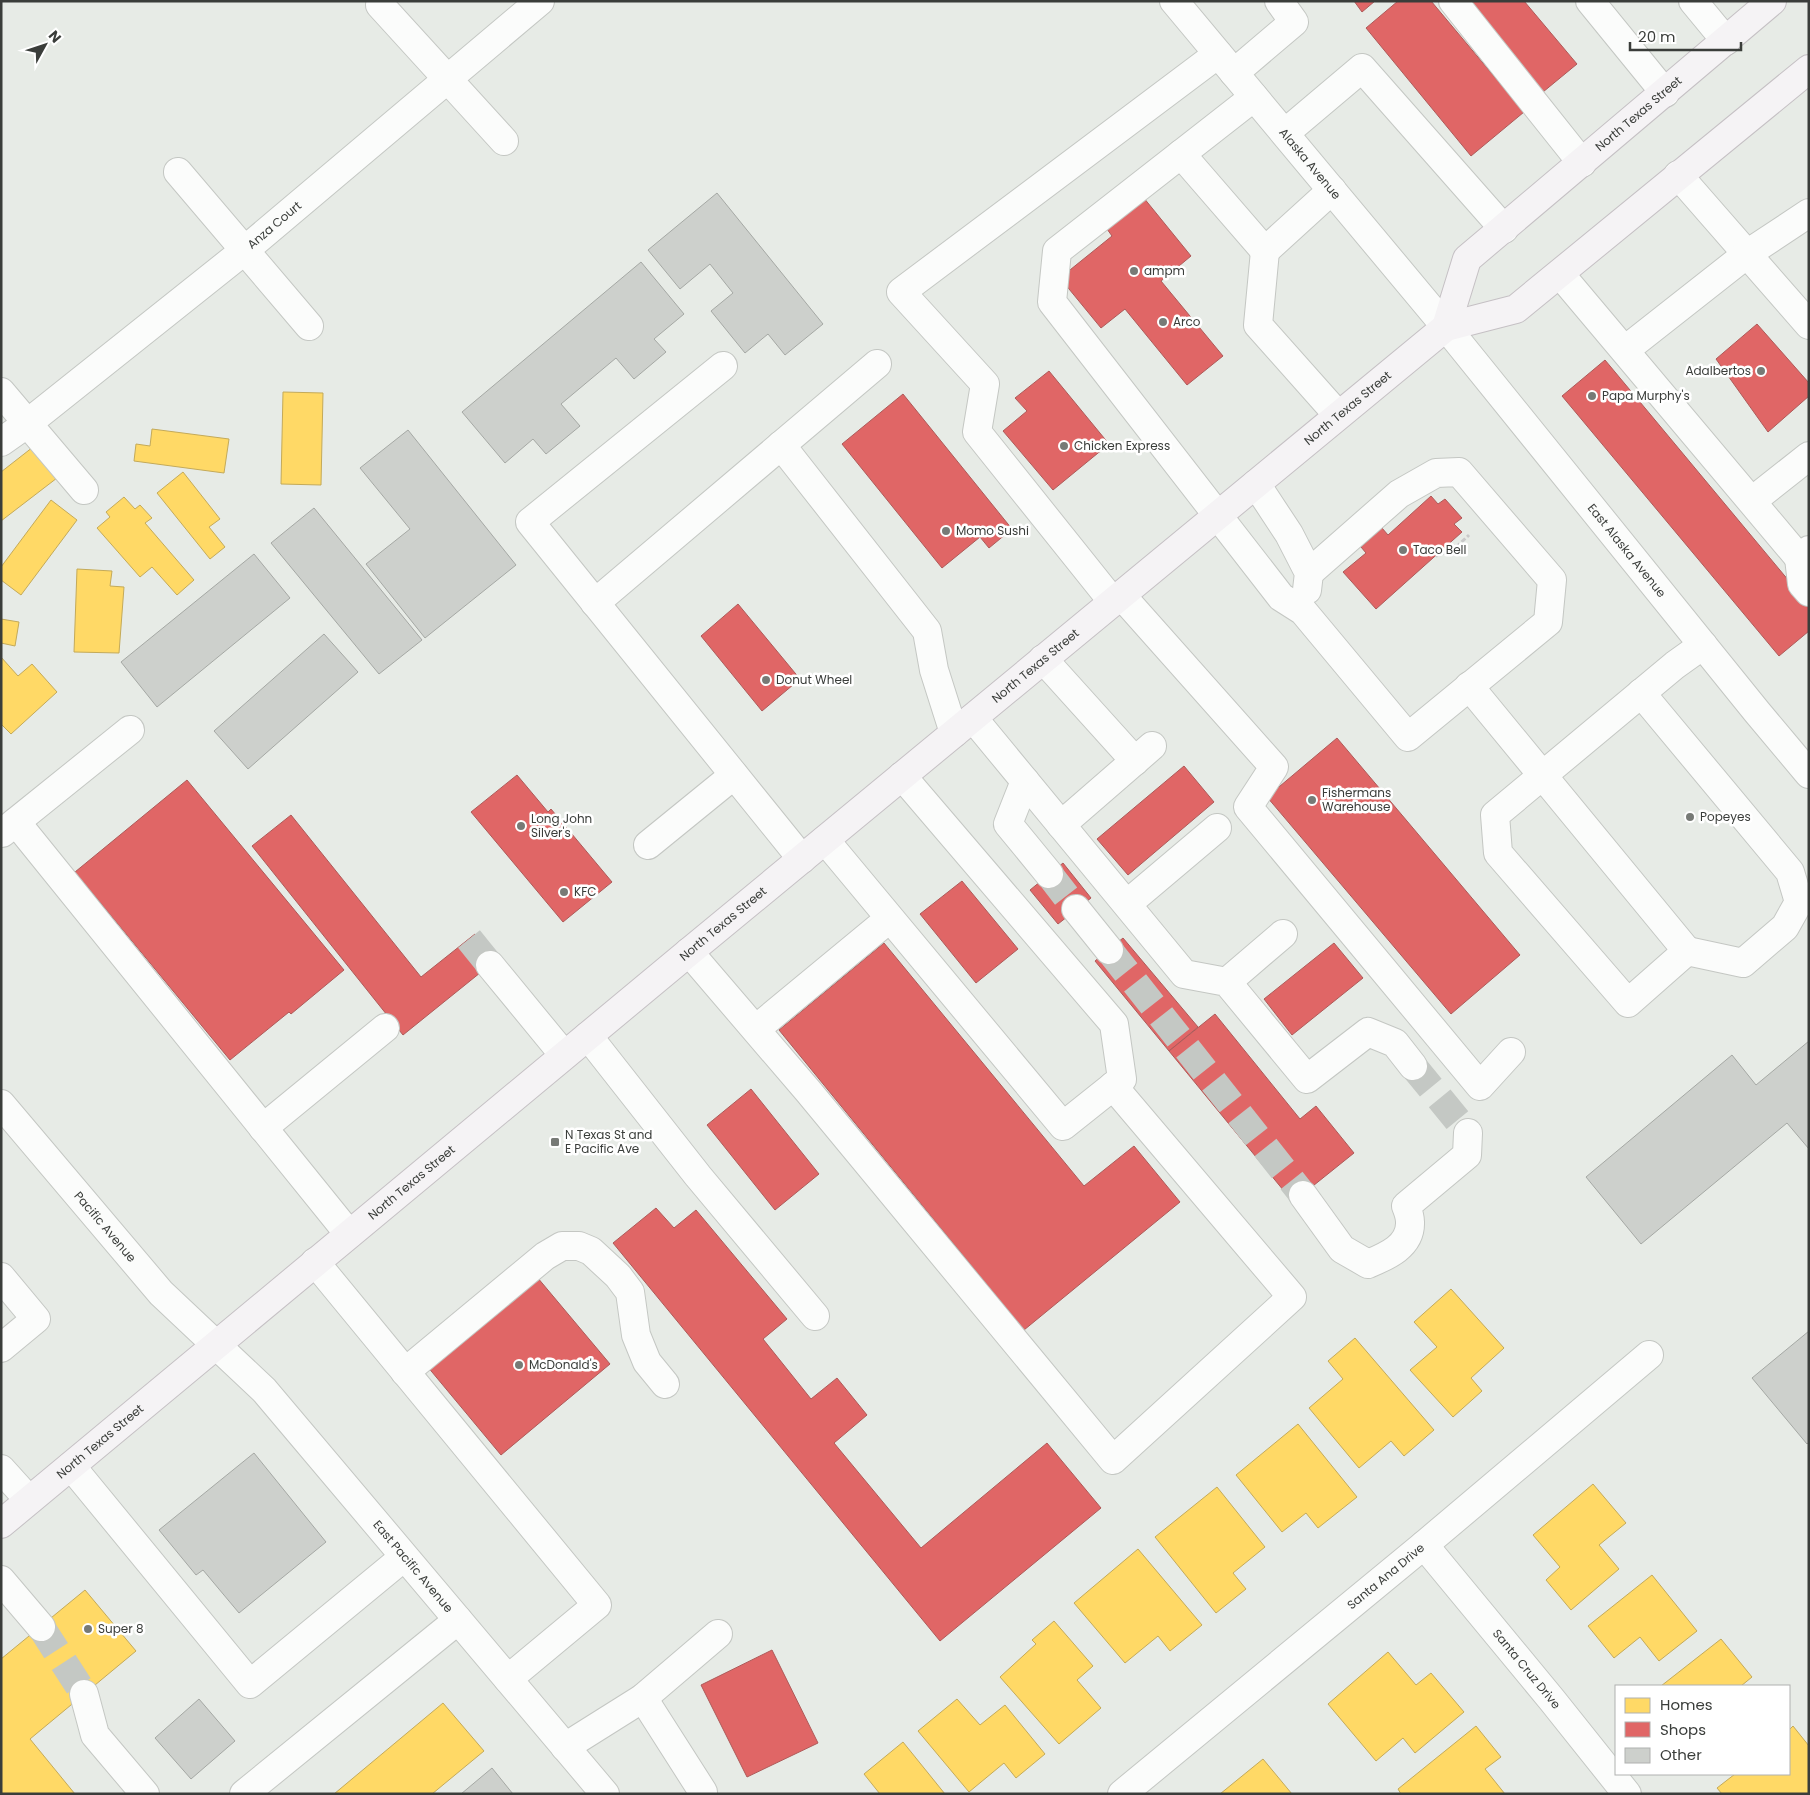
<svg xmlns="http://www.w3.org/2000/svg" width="1810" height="1795" viewBox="0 0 1810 1795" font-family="Poppins,sans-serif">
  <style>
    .homes { fill: #ffd966; stroke: #c4aa59 }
    .shops { fill: #e06666; stroke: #ae5a59 }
    .building { fill: #cdd0cc; stroke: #a5a8a4 }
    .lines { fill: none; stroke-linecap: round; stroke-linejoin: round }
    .minor-tunnel { stroke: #c4c8c4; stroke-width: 28; stroke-dasharray: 28 14; stroke-linecap: butt }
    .minor-casing { stroke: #c4c7c3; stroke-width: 30 }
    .major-casing { stroke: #c5c0c4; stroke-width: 30 }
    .path { stroke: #c9c9c9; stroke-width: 3; stroke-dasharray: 5 2.5; stroke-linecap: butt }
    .minor { stroke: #fbfcfb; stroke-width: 28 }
    .major { stroke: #f5f3f5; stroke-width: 28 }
    .poi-dot { fill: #777a76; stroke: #fff; stroke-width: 2 }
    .labels { text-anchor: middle; stroke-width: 5; stroke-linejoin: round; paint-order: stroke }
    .street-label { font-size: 12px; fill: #3a3d3a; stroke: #fff }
    .poi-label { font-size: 12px; fill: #3a3d3a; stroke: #fff; text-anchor: start }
  </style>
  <rect width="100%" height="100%" fill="#e7ebe6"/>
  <g class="homes">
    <path d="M283 392 323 393 321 485 281 484Z"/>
    <path d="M152 429 229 439 224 473 134 461 136 444 150 446Z"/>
    <path d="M33 447 57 478 1 521V472Z"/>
    <path d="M183 472 220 519 209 527 225 547 210 559 157 493Z"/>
    <path d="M124 497 135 509 140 505 152 518 145 523 194 580 177 595 152 567 140 577 97 528 110 517 106 512Z"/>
    <path d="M51 500 77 520 21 595 1 580V567Z"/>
    <path d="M77 569 112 571 110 586 124 587 119 653 74 652Z"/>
    <path d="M1 619 19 622 15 646 1 643Z"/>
    <path d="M1 657 18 676 32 664 57 692 11 734 1 724Z"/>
    <path d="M1451 1289 1504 1348 1471 1378 1482 1391 1453 1417 1410 1370 1437 1347 1414 1322Z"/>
    <path d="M1355 1338 1434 1430 1404 1456 1391 1441 1359 1468 1309 1408 1343 1379 1328 1361Z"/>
    <path d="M1298 1424 1357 1497 1318 1528 1306 1513 1282 1532 1236 1475Z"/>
    <path d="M1593 1484 1626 1523 1599 1545 1619 1569 1571 1610 1546 1580 1560 1567 1533 1535Z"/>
    <path d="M1217 1487 1265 1547 1233 1573 1246 1589 1216 1613 1155 1537Z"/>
    <path d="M1138 1549 1202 1625 1170 1651 1158 1636 1125 1663 1074 1603Z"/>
    <path d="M1652 1575 1697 1631 1659 1661 1640 1637 1614 1658 1588 1626Z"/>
    <path d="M85 1590 136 1651 30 1739 75 1794H1V1659Z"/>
    <path d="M1054 1621 1093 1666 1077 1680 1101 1708 1059 1744 1000 1677 1036 1644 1032 1640Z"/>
    <path d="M1721 1639 1752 1677 1741 1686H1661Z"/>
    <path d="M1388 1652 1416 1685 1431 1673 1464 1712 1415 1753 1403 1738 1376 1761 1328 1704Z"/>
    <path d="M957 1699 980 1725 1005 1705 1045 1754 1016 1778 1004 1763 969 1792 918 1731Z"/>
    <path d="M443 1703 484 1751 432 1794H334Z"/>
    <path d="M1476 1726 1501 1757 1485 1769 1505 1794H1401L1398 1789Z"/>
    <path d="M1793 1726 1809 1746V1794H1722L1717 1788 1735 1774H1789V1730Z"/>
    <path d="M903 1742 945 1794H880L864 1774Z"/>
    <path d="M1263 1759 1292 1794H1220Z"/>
  </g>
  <g class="shops">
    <path d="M1354 1H1375L1362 12Z"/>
    <path d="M1398 1H1431L1524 112 1471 156 1366 28Z"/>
    <path d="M1467 1H1524L1577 64 1543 92Z"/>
    <path d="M1139 192 1191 256 1161 281 1223 356 1187 385 1125 309 1101 328 1060 278 1112 236 1102 222Z"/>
    <path d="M1757 324 1809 383V396L1768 432 1716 359Z"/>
    <path d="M1605 360 1809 605V631L1779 656 1562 396Z"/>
    <path d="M1049 371 1109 444 1053 490 1003 431 1027 411 1015 398Z"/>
    <path d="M903 394 1012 529 989 548 980 537 942 568 842 444Z"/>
    <path d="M1431 496 1438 504 1445 499 1462 518 1454 524 1462 532 1376 609 1343 572 1366 553 1361 547 1382 528 1388 535Z"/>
    <path d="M738 604 800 679 762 711 701 636Z"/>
    <path d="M1337 738 1520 955 1451 1014 1267 797Z"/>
    <path d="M1184 766 1214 802 1128 875 1097 839Z"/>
    <path d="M517 775 548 812 551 809 612 882 563 922 471 812Z"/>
    <path d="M187 780 344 970 291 1014 289 1012 230 1060 75 872Z"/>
    <path d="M291 815 421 977 475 934 496 960 403 1035 252 846Z"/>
    <path d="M1063 863 1091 898 1058 924 1030 890Z"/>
    <path d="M962 881 1018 949 976 983 920 914Z"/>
    <path d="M1123 938 1198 1027 1169 1051 1095 961Z"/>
    <path d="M884 943 1084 1186 1134 1146 1180 1202 1024 1330 779 1030Z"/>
    <path d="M1334 943 1363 978 1292 1035 1264 999Z"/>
    <path d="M1215 1014 1300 1119 1316 1106 1354 1153 1293 1202 1169 1051Z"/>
    <path d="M751 1089 819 1174 775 1210 707 1125Z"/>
    <path d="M656 1208 674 1228 696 1210 787 1319 763 1339 811 1399 837 1378 867 1415 834 1443 921 1548 1047 1443 1101 1508 940 1641 613 1243Z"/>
    <path d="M537 1277 610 1364 501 1455 427 1366Z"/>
    <path d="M772 1650 818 1743 747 1777 701 1685Z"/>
  </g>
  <g class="building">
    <path d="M717 193 823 324 785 355 768 334 745 353 711 311 733 293 710 264 680 289 648 250Z"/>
    <path d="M641 262 684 314 654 339 666 352 634 379 616 358 561 404 580 426 546 454 533 439 505 463 462 412Z"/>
    <path d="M408 430 516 565 425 638 366 564 410 529 360 468Z"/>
    <path d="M314 508 422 640 379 674 271 543Z"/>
    <path d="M254 554 290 598 157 707 121 662Z"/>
    <path d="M324 634 358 672 248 769 214 731Z"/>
    <path d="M1809 1041V1149L1787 1123 1641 1244 1586 1177 1732 1055 1756 1085Z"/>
    <path d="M1809 1331V1442L1807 1444 1752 1378Z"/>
    <path d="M254 1453 326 1542 239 1613 203 1570 196 1575 159 1530Z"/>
    <path d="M199 1699 235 1741 191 1779 155 1738Z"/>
    <path d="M492 1768 513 1794H461Z"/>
  </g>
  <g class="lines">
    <g class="minor-tunnel">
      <path d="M1049 874 1076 909"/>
      <path d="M469 939 490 965"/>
      <path d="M1109 950 1303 1195"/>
      <path d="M1413 1066 1468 1133"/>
      <path d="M41 1627 84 1694"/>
    </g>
    <g class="minor-casing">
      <g id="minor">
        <path id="s1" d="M1174 1 1446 327 1757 712 1809 774"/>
        <path d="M1453 1 1582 163"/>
        <path d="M1590 1 1665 93"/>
        <path d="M1693 1 1726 41"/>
        <path d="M380 5 504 141"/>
        <path d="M1234 73 1294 22 1279 1"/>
        <path d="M1254 97 1057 251 1052 302 1281 597 1303 611 1408 737 1548 622 1552 580 1459 472 1436 473 1399 494 1309 573"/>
        <path d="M1285 133 1362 68 1504 229"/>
        <path d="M1181 154 1265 251 1332 190"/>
        <path d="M178 172 309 326"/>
        <path d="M1678 175 1809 325"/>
        <path d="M1265 251 1258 325 1338 415"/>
        <path d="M1560 274 1799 558 1809 550"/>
        <path d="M1625 350 1747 254 1809 213"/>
        <path d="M723 366 530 522 802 859"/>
        <path d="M1 392 84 490"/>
        <path id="s2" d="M1 442 28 423 245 250 540 1"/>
        <path d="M781 445 927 631 934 670 954 733"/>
        <path d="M1256 484 1289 534 1309 573 1307 590"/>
        <path d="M1752 501 1809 456"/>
        <path d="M1799 558 1802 584 1809 592"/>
        <path d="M1121 595 1274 767 1248 807 1480 1086 1511 1052"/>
        <path d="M1113 602 977 432 985 384 901 292 1218 54"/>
        <path d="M595 603 877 364"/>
        <path d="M1043 659 1135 761"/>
        <path d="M1469 686 1687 951 1628 1003 1498 853 1495 815 1675 665 1703 645"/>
        <path d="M1641 693 1790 872 1799 902 1785 927 1743 963 1687 951"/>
        <path d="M973 718 1184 974 1227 982 1307 1079 1368 1032 1395 1043 1413 1066"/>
        <path d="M1025 781 1008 824 1049 874"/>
        <path d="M16 822 349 1234"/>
        <path d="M1061 825 1152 746"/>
        <path d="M2 833 130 730"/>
        <path d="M825 840 1063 1126 1122 1079 1114 1024 902 776"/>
        <path d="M648 845 734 775"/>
        <path d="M1127 904 1217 828"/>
        <path d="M1076 909 1109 950"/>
        <path d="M689 952 808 1091 1113 1460 1292 1297 1113 1086"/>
        <path d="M490 965 564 1055"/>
        <path d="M1227 982 1283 934"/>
        <path d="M756 1029 889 919"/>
        <path d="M588 1036 698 1176 815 1316"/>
        <path id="s3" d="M1 1104 161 1293 264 1390 605 1794"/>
        <path d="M263 1128 385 1028"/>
        <path d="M1303 1195 1342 1249 1368 1264C1387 1256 1411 1246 1410 1222 1410 1217 1408 1211 1406 1206L1467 1155 1468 1133"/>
        <path d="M315 1262 597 1605 508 1679"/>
        <path d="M1 1277 36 1319 1 1348"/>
        <path d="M405 1372 545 1256 562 1246H579L591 1251 618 1276 630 1292 636 1335 647 1362 665 1384"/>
        <path d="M71 1466 250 1684 404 1557"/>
        <path d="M1 1469 29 1500"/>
        <path id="s4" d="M1424 1545 1552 1700 1627 1794"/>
        <path d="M1 1580 41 1627"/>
        <path d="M84 1694 95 1735 145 1794"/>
        <path d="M643 1698 703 1792 701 1794"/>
        <path d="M565 1747 643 1698 718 1634"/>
        <path d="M244 1794 458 1620"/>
        <path id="s5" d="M1122 1794 1424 1545 1649 1355"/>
      </g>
    </g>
    <g class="major-casing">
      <g id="major">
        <path id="s6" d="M1446 327 1467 259 1772 1"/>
        <path id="s7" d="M1 1524 689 952 1446 327 1516 309 1809 69"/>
      </g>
    </g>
    <path class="path" d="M1436 556 1452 551 1469 535"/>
    <use href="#minor" class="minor"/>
    <use href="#major" class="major"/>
  </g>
  <g class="poi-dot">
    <circle cx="1134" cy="271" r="5"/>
    <circle cx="1163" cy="322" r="5"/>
    <circle cx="1761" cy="371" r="5"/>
    <circle cx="1592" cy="396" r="5"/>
    <circle cx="1064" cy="446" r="5"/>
    <circle cx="946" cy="531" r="5"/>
    <circle cx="1403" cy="550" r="5"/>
    <circle cx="766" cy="680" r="5"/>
    <circle cx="1312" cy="800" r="5"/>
    <circle cx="1690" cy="817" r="5"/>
    <circle cx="521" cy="826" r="5"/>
    <circle cx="564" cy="892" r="5"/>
    <rect x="550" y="1137" width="10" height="10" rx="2.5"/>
    <circle cx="519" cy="1365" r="5"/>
    <circle cx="88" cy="1629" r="5"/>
  </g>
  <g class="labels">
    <g class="street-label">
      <text dy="4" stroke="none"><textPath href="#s6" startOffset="296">North Texas Street</textPath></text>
      <text dy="4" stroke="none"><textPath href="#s1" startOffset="212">Alaska Avenue</textPath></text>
      <text dy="4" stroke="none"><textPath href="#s2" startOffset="349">Anza Court</textPath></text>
      <text dy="4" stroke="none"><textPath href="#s7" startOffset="1749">North Texas Street</textPath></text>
      <text dy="4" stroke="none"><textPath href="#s1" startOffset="712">East Alaska Avenue</textPath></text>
      <text dy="4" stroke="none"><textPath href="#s7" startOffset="1344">North Texas Street</textPath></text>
      <text dy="4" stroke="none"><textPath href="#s7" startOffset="939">North Texas Street</textPath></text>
      <text dy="4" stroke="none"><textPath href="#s7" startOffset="534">North Texas Street</textPath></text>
      <text dy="4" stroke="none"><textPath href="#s3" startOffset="161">Pacific Avenue</textPath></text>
      <text dy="4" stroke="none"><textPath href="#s7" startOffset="129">North Texas Street</textPath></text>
      <text dy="4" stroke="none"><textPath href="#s3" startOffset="620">East Pacific Avenue</textPath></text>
      <text dy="4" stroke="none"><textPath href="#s5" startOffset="342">Santa Ana Drive</textPath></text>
      <text dy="4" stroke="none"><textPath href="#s4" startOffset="161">Santa Cruz Drive</textPath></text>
    </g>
    <g class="poi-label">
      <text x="1144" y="275">ampm</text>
      <text x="1173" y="326">Arco</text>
      <text x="1751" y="375" text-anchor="end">Adalbertos</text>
      <text x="1602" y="400">Papa Murphy's</text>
      <text x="1074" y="450">Chicken Express</text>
      <text x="956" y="535">Momo Sushi</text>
      <text x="1413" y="554">Taco Bell</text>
      <text x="776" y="684">Donut Wheel</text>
      <text x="1322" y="797">Fishermans<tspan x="1322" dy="14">Warehouse</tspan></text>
      <text x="1700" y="821">Popeyes</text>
      <text x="531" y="823">Long John<tspan x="531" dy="14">Silver's</tspan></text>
      <text x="574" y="896">KFC</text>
      <text x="565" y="1139">N Texas St and<tspan x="565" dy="14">E Pacific Ave</tspan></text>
      <text x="529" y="1369">McDonald's</text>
      <text x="98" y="1633">Super 8</text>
    </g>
  </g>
  <rect width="1810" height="1795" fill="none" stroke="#3a3d3a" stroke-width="5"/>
  <rect x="1615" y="1685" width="175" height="90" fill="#ffffff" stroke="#b0b1b0"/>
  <rect x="1625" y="1698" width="25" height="15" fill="#ffd966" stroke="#b0b1b0"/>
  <text x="1660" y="1710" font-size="15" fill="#3a3d3a">Homes</text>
  <rect x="1625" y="1722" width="25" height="15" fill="#e06666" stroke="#b0b1b0"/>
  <text x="1660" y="1735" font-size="15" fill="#3a3d3a">Shops</text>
  <rect x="1625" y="1748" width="25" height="15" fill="#cdd0cc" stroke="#b0b1b0"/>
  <text x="1660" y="1760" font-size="15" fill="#3a3d3a">Other</text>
  <g transform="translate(45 45) rotate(50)" stroke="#ffffff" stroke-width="4" paint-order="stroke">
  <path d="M0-4L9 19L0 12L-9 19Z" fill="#3a3d3a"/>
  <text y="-8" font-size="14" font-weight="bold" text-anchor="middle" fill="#3a3d3a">N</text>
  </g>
  <path d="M1630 42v8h111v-8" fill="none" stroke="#3a3d3a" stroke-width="2.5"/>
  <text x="1638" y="42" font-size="15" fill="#3a3d3a" stroke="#ffffff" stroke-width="4" paint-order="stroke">20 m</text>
</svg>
